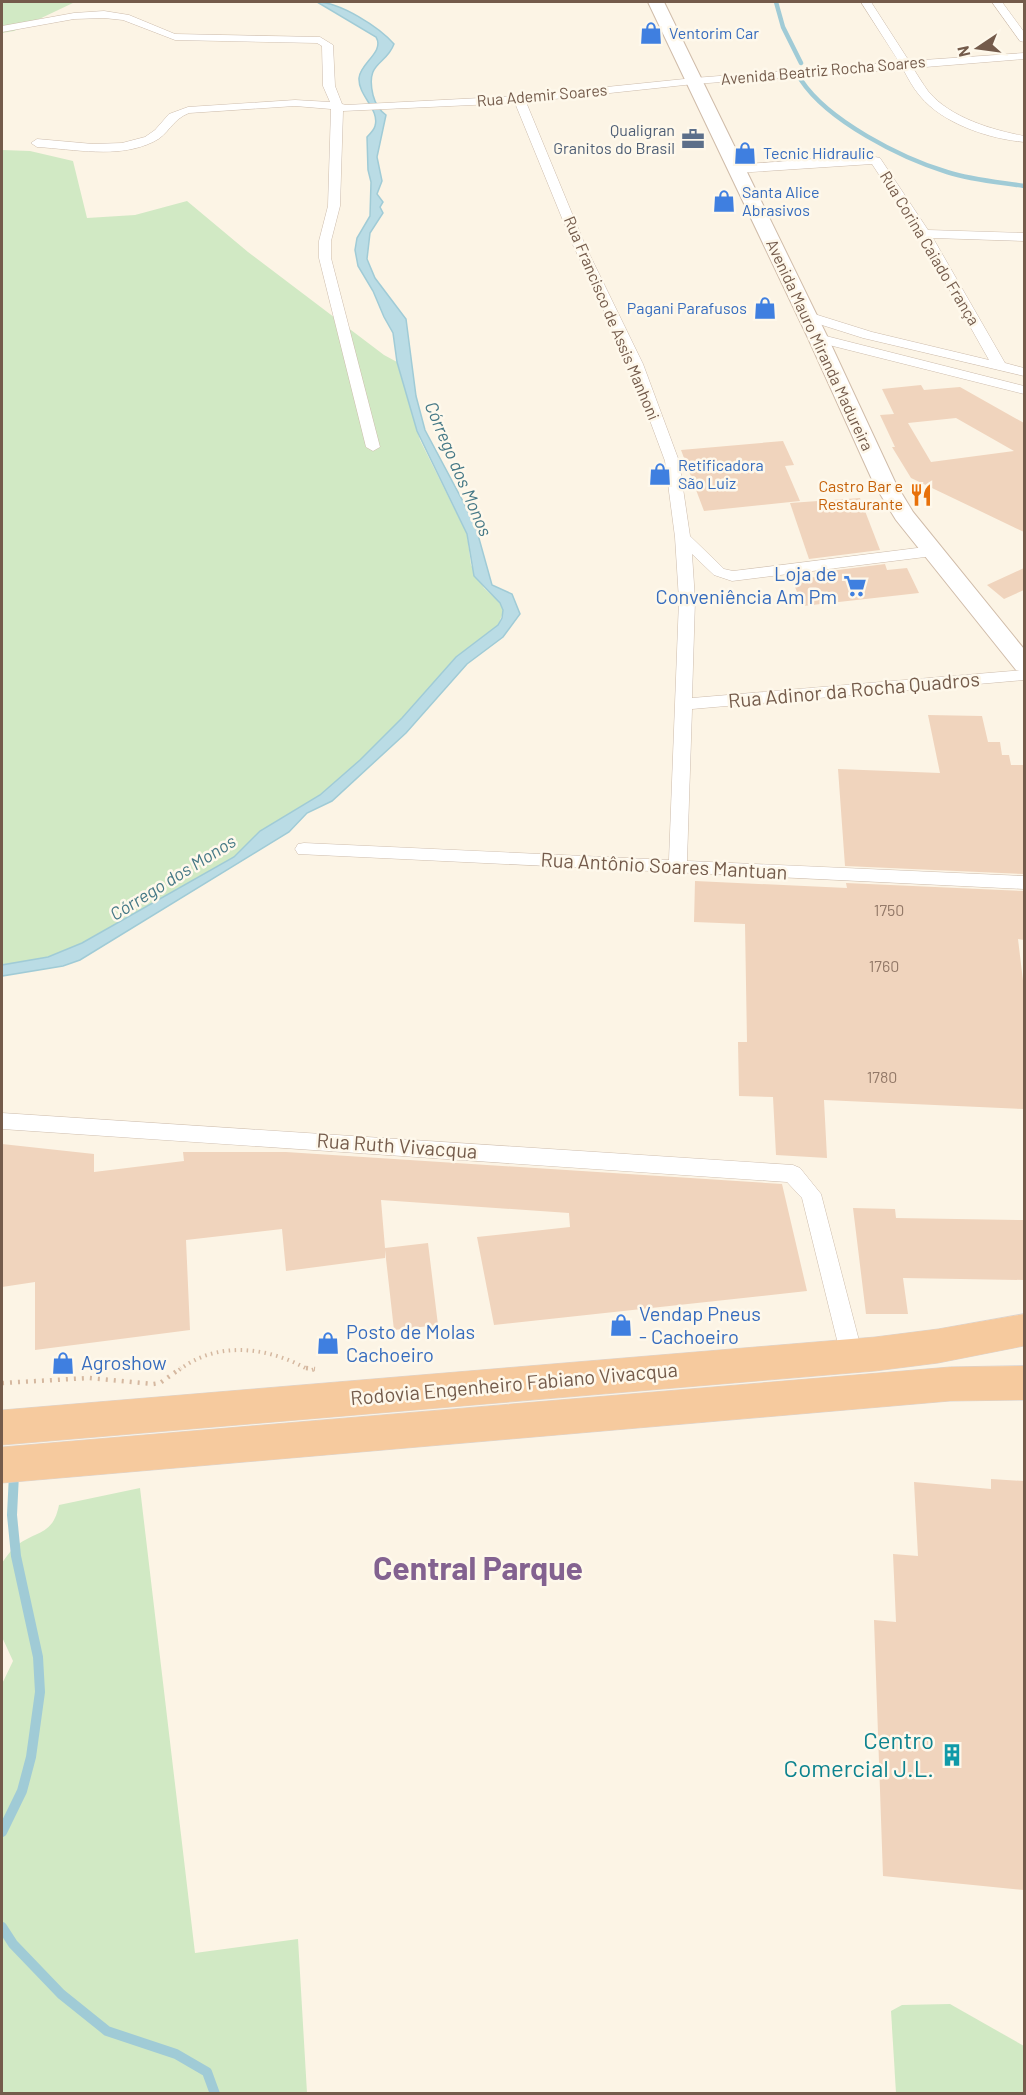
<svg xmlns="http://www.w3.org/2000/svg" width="1026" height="2095" viewBox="0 0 1026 2095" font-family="Barlow,sans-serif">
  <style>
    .green { fill: #d1e9c4 }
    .water { fill: #badce5; stroke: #a0cbd6; stroke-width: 1.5 }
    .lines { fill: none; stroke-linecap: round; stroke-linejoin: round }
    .stream-far1 { stroke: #a0cbd6; stroke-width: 4.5 }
    .stream { stroke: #a0cbd6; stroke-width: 10 }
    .building { fill: #f0d4bd; fill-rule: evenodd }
    .minor-casing { stroke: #cdbcac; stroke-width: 1 }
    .secondary-casing { stroke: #d0bca9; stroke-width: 2 }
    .trunk-casing { stroke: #dbd4d0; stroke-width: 1 }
    .path-far1 { stroke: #d5b8a0; stroke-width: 4; stroke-dasharray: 1.5 4.5; stroke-linecap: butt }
    .path { stroke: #d5b8a0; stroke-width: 4.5; stroke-dasharray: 2 6; stroke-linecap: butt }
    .minor { fill: #fff; fill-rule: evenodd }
    .secondary { fill: #fff; fill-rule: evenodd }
    .trunk { fill: #f6ca9e; fill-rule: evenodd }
    .labels { text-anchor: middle; stroke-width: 5; stroke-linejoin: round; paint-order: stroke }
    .far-shop-label { font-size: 16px; fill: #366cbe; stroke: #fef8eb; text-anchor: start }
    .far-street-label { font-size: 16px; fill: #745b4b; stroke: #fef8eb }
    .far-service-label { font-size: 16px; fill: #4e5e75; stroke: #fef8eb; text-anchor: end }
    .far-food-label { font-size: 16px; fill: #c56008; stroke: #fef8eb; text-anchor: end }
    .number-label { font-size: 16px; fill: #937968 }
    .far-water-label { font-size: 18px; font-style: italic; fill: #457886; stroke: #fef8eb }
    .shop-label { font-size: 20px; fill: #366cbe; stroke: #fef8eb; text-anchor: start }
    .street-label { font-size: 20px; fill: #745b4b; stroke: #fef8eb }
    .near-culture-label { font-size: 24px; fill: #0d838f; stroke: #fef8eb; text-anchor: end }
    .near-district-label { font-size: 32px; font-weight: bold; fill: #836290; stroke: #fef8eb }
  </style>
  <rect width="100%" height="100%" fill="#fcf4e5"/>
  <g class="green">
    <path d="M2 2H75L14 31 2 33Z"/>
    <path d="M2 150 30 151 73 161 87 218 135 215 187 201 248 252 384 355 397 362 420 440 467 534 471 565 484 588 498 601 504 610 498 625 456 657 402 718 360 760 320 795 260 831 234 857 82 943 48 957 2 965Z"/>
    <path d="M140 1488 195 1953 298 1939 307 2093H2V1684L13 1661 2 1637V1563C6 1557 12 1549 17 1545 38 1530 53 1535 59 1505Z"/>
    <path d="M950 2004 1024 2046V2093H896L891 2011 902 2005Z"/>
  </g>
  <path class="water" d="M317 2C340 2 379 27 394 44 386 66 365 61 373 95 375 103 379 110 386 115L377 157 382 181 377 194 383 202 380 207 383 213 370 233 367 259 375 278 406 319 416 396 425 430 475 524 492 585 512 594 520 614 503 637 467 664 406 733 332 801 307 813 289 832 80 960 63 966 2 976V965L48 957 82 943 234 857 260 831 320 795 360 760 402 718 456 657 498 625 502 618 503 610 500 603 474 576 467 534 417 431 397 362 393 333 384 317 373 291 358 266 355 250 357 238 370 216 371 182 368 170 367 137C370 134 374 130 375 126 380 109 358 96 359 78 360 63 385 52 376 37Z"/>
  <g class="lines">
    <g class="stream-far1">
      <path d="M776 2 783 27 801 63"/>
      <path d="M801 80C828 121 901 158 947 172 972 180 998 182 1024 186"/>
    </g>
    <g class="stream">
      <path d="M2 1832 22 1791 31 1757 40 1692 38 1657 16 1556 12 1515 14 1474"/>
      <path d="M2 1927 13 1944 61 1994 107 2031 176 2054 207 2072 215 2094"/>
    </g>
  </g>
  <g class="building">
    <path d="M921 385 924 390 960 387 1024 423V532L911 478 892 447H895L880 415 894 414 882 389ZM956 418 1014 451 931 462 908 423Z"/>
    <path d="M783 441 794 465 785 466 800 501 704 511 681 450Z"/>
    <path d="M860 498 880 550 809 559 790 503Z"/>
    <path d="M885 564 887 570 907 568 919 593 803 606 792 580 815 577 814 573Z"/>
    <path d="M1024 568V590L1004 599 987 585Z"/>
    <path d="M928 715 982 716 988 742H1000L1002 755H1009L1011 765H1024V874L845 866 838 769 940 773Z"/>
    <path d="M695 881 847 888 846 883 1024 891V940L1018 939 1024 989V1109L824 1100 827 1158 776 1155 773 1097 739 1096 738 1042H747L745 924 694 922Z"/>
    <path d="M2 1144 94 1154V1172L184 1161 183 1152H286L782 1184 807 1291 494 1325 477 1237 570 1227 569 1213 381 1200 385 1248 428 1243 438 1325 394 1330 385 1250V1258L286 1271 282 1229 186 1240 190 1330 35 1350V1282L2 1287Z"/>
    <path d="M853 1208 895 1209 896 1218 1024 1220V1280L903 1278 908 1314H866Z"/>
    <path d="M991 1479 1024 1481V1890L883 1876 874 1620 896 1622 893 1554 918 1556 914 1482 991 1489Z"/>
  </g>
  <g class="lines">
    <g class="minor-casing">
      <g id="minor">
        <path d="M861 2H871L909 61 1024 53V59L913 68C918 76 923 84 928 91 950 118 993 130 1024 136V142C990 139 943 124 920 96 913 88 908 78 903 69L694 84 526 102 585 245 643 364 679 461 690 536 724 569 733 571 933 546 941 551 933 556 732 581 714 575 692 554 695 600 692 698 1024 670V680L692 709 687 861 1024 876V889L298 854 295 849 298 844 304 843 669 860 679 600 675 537 665 461 629 364 573 245 515 103 343 111 340 206 331 241V258L380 447 373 451 366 447 319 258V241L328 206 331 109 295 106 189 113C171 120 169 135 153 142 118 159 74 149 37 147L31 143 37 139 93 144 122 143 145 137 155 130 169 114 188 107 295 100 330 102 323 86 322 46 317 43 175 40 123 20 104 18 74 19 2 32V26L74 13 104 11 129 15 175 34 320 37 333 45 335 86 342 104 346 105 519 96 694 78 899 62Z"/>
        <path d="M992 2H1002L1024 32V42L1020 41Z"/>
        <path d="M866 155 880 158 928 230 1024 233V241L933 238 1005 363 1024 368V376L863 338 803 319 801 316 808 312 872 332 989 360 918 234 872 164 736 173 730 169 736 165Z"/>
        <path d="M818 334 1024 386V394L813 341 811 338 813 335Z"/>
        <path d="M2 1113 793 1165 800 1168 821 1194 863 1356 860 1363 852 1366 844 1363 841 1356 802 1198 787 1182 2 1129Z"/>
      </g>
    </g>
    <g class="secondary-casing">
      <path id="secondary" d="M648 2H664L828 338 896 484 913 512 1024 649V672L1016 670 896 520 874 484 808 338Z"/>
    </g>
    <g class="trunk-casing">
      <g id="trunk">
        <path d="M1024 1314V1346L938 1363 875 1371 2 1445V1410L875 1337 938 1329Z"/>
        <path d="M1024 1366V1400L950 1401 2 1483V1447L950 1367Z"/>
      </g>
    </g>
    <g class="path-far1">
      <path d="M179 1370C218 1340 269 1347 309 1370"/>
      <path d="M312 1370 315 1369"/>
    </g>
    <g class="path">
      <path d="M306 1368 315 1369"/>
      <path d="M2 1383 89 1378 153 1384 160 1383 181 1368"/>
    </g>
    <use href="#minor" class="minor"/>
    <use href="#secondary" class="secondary"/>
    <use href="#trunk" class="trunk"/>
  </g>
  <defs>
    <g id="shop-bare" transform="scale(1.8)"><path d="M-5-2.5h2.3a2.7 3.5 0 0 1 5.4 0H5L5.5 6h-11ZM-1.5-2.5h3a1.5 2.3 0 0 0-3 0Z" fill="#3f7fe0" stroke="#fef8eb" stroke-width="2.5" paint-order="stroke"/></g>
    <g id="office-bare" transform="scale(1.8)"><path d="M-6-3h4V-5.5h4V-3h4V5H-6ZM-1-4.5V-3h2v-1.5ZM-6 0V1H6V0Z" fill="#5c6f8a" stroke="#fef8eb" stroke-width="2.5" paint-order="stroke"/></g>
    <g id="restaurant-bare" transform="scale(1.8)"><path d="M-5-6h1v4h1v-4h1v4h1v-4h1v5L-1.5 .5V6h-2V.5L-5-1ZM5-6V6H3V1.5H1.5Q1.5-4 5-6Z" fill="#e8710a" stroke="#fef8eb" stroke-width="2.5" paint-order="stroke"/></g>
    <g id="supermarket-bare" transform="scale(1.8)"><path d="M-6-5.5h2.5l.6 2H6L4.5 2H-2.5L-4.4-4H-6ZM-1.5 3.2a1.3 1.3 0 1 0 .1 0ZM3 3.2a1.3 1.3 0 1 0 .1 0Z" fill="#3f7fe0" stroke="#fef8eb" stroke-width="2.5" paint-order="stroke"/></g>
    <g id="building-bare" transform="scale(1.8)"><path d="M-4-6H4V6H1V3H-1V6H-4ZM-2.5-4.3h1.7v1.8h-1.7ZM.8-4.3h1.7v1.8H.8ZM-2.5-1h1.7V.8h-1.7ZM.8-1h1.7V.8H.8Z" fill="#0f9aa8" stroke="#fef8eb" stroke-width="2.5" paint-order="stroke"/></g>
  </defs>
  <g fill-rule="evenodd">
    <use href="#shop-bare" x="651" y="33"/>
    <use href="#office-bare" x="693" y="139"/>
    <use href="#shop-bare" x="745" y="153"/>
    <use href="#shop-bare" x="724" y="201"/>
    <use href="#shop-bare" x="765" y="308"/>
    <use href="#shop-bare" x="660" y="474"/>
    <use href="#restaurant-bare" x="921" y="495"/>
    <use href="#supermarket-bare" x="855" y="586"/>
    <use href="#shop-bare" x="621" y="1325"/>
    <use href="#shop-bare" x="328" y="1343"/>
    <use href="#shop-bare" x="63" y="1363"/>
    <use href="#building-bare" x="952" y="1755"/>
  </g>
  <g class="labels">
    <g class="far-shop-label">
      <text x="669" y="39">Ventorim Car</text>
      <text x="763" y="159">Tecnic Hidraulic</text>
      <text x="742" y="198">Santa Alice<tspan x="742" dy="18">Abrasivos</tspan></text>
      <text x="747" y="314" text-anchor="end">Pagani Parafusos</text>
      <text x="678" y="471">Retificadora<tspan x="678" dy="18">São Luiz</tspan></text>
    </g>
    <g class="far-street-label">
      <text transform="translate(823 70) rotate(-5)" y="6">Avenida Beatriz Rocha Soares</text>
      <text transform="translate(542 95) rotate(-5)" y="6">Rua Ademir Soares</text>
      <text transform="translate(930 248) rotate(59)" y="6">Rua Corina Caiado França</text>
      <text transform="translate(612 318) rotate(67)" y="6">Rua Francisco de Assis Manhoni</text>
      <text transform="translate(820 345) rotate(65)" y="6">Avenida Mauro Miranda Madureira</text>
    </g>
    <g class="far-service-label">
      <text x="675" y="136">Qualigran<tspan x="675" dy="18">Granitos do Brasil</tspan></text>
    </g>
    <g class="far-food-label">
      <text x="903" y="492">Castro Bar e<tspan x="903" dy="18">Restaurante</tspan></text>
    </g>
    <g class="number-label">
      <text x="889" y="916">1750</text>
      <text x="884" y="972">1760</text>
      <text x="882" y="1083">1780</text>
    </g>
    <g class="far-water-label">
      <text transform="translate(458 469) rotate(67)" y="6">Córrego dos Monos</text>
      <text transform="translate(173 878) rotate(-32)" y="6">Córrego dos Monos</text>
    </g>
    <g class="shop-label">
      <text x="837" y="581" text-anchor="end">Loja de<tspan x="837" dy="23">Conveniência Am Pm</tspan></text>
      <text x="639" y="1321">Vendap Pneus<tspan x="639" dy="23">- Cachoeiro</tspan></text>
      <text x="346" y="1339">Posto de Molas<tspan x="346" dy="23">Cachoeiro</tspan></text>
      <text x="81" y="1370">Agroshow</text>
    </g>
    <g class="street-label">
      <text transform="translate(854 690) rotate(-5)" y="7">Rua Adinor da Rocha Quadros</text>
      <text transform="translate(664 866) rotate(3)" y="7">Rua Antônio Soares Mantuan</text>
      <text transform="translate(397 1146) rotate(4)" y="7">Rua Ruth Vivacqua</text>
      <text transform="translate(514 1384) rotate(-5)" y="7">Rodovia Engenheiro Fabiano Vivacqua</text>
    </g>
    <g class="near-culture-label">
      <text x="934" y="1749">Centro<tspan x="934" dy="28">Comercial J.L.</tspan></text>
    </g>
    <g class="near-district-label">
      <text x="478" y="1580">Central Parque</text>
    </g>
  </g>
  <rect width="1026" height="2095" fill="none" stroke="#745b4b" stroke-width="6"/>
  <g transform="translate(978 48) rotate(257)" stroke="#fef8eb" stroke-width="4.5" paint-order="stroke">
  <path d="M0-4.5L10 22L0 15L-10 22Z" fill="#745b4b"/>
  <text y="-9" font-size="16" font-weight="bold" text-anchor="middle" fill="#745b4b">N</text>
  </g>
</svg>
